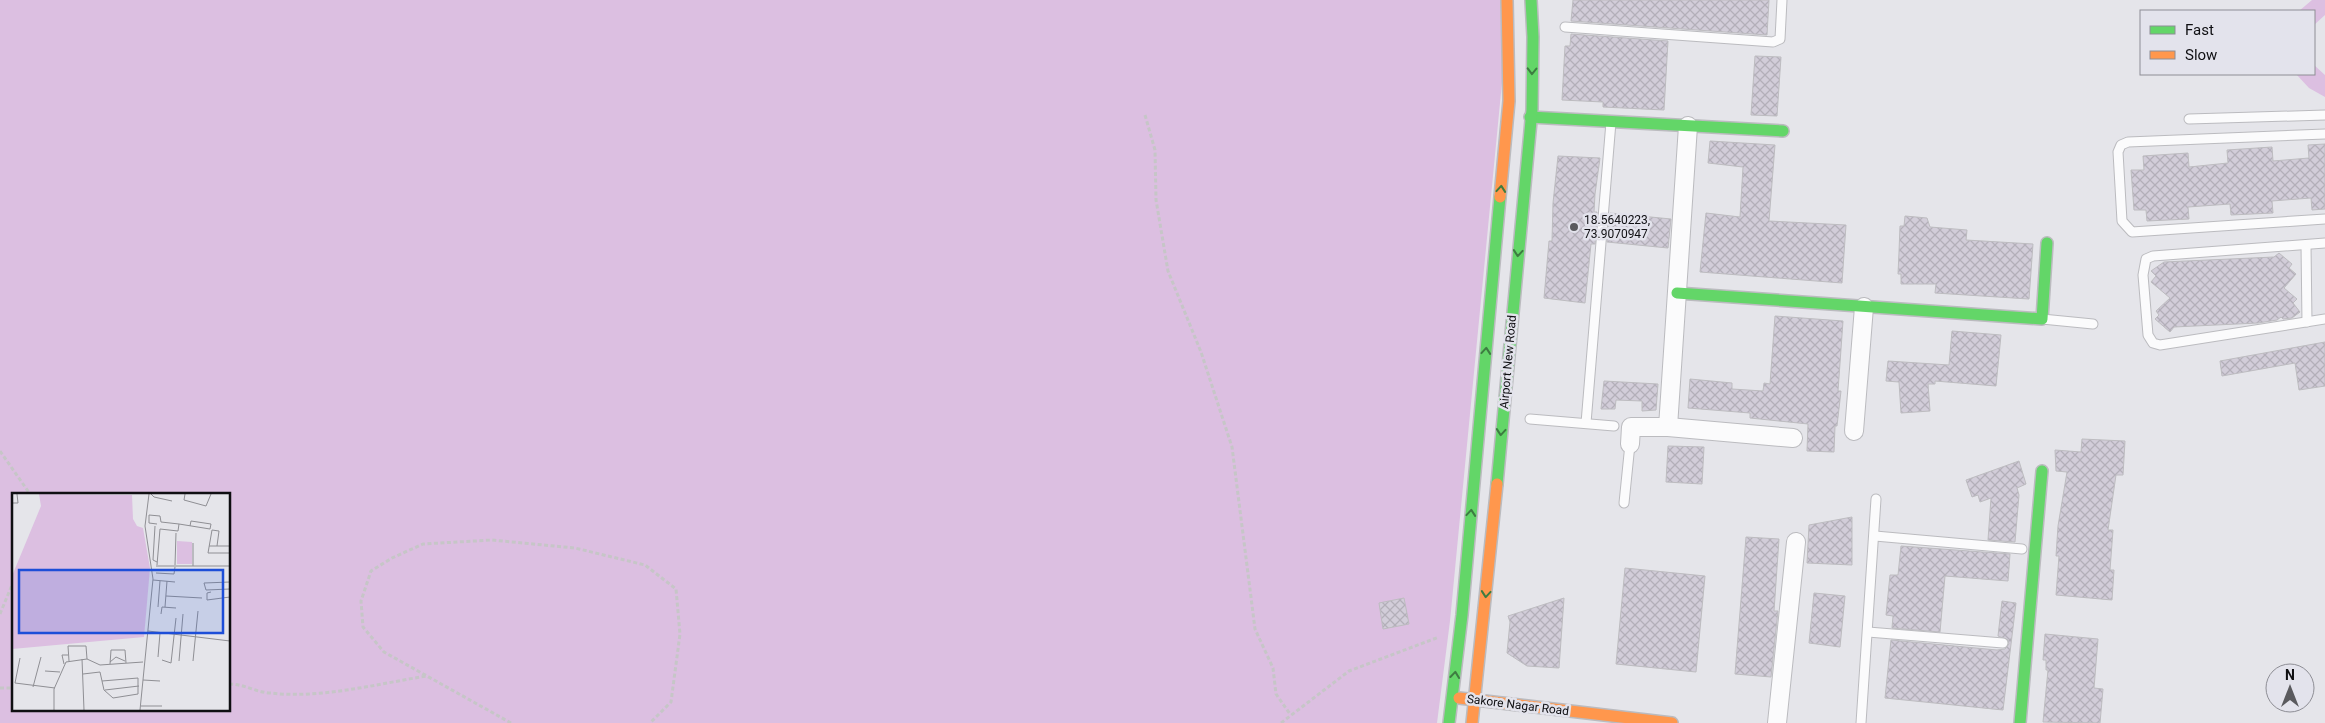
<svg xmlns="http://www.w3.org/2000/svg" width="2325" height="723" viewBox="0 0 2325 723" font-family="Roboto,sans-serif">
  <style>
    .green { fill: #dcbfe1; fill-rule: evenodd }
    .building { fill: url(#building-cross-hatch); stroke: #bdbcc0 }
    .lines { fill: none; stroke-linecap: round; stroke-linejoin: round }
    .lane-casing { stroke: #bbbbbf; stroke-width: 11 }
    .street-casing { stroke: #bbbbbf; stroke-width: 20 }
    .fast-casing { stroke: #bbbbbf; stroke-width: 14 }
    .slow-casing { stroke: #bbbbbf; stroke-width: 14 }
    .path { stroke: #c6c6c7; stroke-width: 3; stroke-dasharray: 4 2.5; stroke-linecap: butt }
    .lane { stroke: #fbfbfc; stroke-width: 9 }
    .street { stroke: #fbfbfc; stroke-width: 18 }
    .fast { stroke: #63d668; stroke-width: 11 }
    .slow { stroke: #ff974d; stroke-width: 11 }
    .oneway { stroke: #3d7c41 }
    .poi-dot { fill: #5a5a5e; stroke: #e3e3ec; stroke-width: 2 }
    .labels { text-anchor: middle; stroke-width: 5; stroke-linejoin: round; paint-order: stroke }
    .poi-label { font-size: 12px; fill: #0f0f12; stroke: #e3e3ec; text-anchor: start }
    .street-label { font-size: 12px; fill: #0f0f12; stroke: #e3e3ec }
    .inset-road { fill: none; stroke: #8f8f94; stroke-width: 1 }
    .view { fill: #1d4ed8; fill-opacity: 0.15; stroke: #1d4ed8; stroke-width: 2.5 }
    .inset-edge { fill: none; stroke: #0f0f12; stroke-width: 2.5 }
  </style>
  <defs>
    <pattern id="building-cross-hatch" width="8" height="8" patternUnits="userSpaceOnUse" patternTransform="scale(1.25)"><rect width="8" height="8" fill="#d2cdd9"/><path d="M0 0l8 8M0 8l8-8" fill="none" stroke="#b3afb9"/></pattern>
  </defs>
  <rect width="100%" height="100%" fill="#e5e5ea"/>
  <g class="green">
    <path d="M0 0H1501L1503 72 1450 621 1437 723H0ZM14 494H229V709H14Z"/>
    <path d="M2312 0H2325V15L2314 25V11H2299Z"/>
    <path d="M2314 65 2325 75V97L2309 88 2296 74H2314Z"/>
  </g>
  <g class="building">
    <path d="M1573 0H1769L1767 35 1571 21Z"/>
    <path d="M1571 34 1668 41 1664 110 1603 107V102L1562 100 1565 46H1570Z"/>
    <path d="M1755 56 1781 57 1777 116 1751 115Z"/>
    <path d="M1710 141 1775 145 1769 221 1846 225 1842 283 1700 272 1706 213 1740 217 1743 167 1708 163Z"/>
    <path d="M2325 144V209L2312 210 2311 198 2272 201 2273 213 2231 215 2230 204 2188 207 2189 219 2147 221 2146 210H2134L2131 170H2144L2143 156 2188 153 2189 167 2228 163 2227 150 2272 147 2273 161 2309 158 2308 145Z"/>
    <path d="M1558 156 1600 158 1595 194 1594 212H1597L1595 244H1591L1585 303 1544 298 1549 241H1552L1553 203Z"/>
    <path d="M1610 213 1671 219 1668 248 1607 242Z"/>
    <path d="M1905 216 1927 218 1930 227 1967 230 1966 240 2033 244 2029 299 1935 293 1936 284H1901V274H1898L1899 252 1900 226H1904Z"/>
    <path d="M2279 253 2292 264 2289 268 2296 274 2284 288 2297 299 2293 303 2300 312 2292 318 2283 319 2281 317 2277 320 2258 323 2174 327 2170 332 2155 319 2159 315 2156 311 2170 298 2151 282 2156 276 2151 271 2164 262 2274 257Z"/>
    <path d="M1775 316 1843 321 1838 391H1841L1837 426H1835L1834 452 1807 451 1808 424 1750 418V413L1688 408 1690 379 1732 383V389L1763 391 1764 383 1770 384Z"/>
    <path d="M1952 331 2001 335 1996 386 1935 381V384H1928L1930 411 1901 413 1899 382 1886 381 1888 361 1949 365Z"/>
    <path d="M2325 342V386L2299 390 2295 363 2222 376 2220 361Z"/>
    <path d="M1604 381 1658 384 1656 410 1642 411V401L1616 400 1615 409H1601Z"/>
    <path d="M2082 439 2125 441 2123 475H2116L2108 530H2113L2110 570H2114L2112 600 2056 595 2059 556H2056L2058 526 2067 472 2056 471 2055 450 2081 452Z"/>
    <path d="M1668 446 1704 447 1702 484 1666 482Z"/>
    <path d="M2019 461 2026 484 2017 488 2019 495 2015 542 1988 540 1991 498 1980 502 1978 495 1972 497 1966 480Z"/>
    <path d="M1852 517V565L1807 563 1809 525Z"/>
    <path d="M1746 537 1779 539 1774 611H1778L1771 677 1735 674Z"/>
    <path d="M1901 546 2010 554 2008 581 1945 576 1940 632 1892 628 1893 616 1886 615 1890 575H1898Z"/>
    <path d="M1625 568 1705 576 1696 672 1616 664Z"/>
    <path d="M1814 593 1845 596 1840 647 1809 643Z"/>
    <path d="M1404 598 1409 624 1383 629 1379 603Z"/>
    <path d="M1564 598 1559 668 1527 666 1507 653 1510 622 1508 616Z"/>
    <path d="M2002 601 2016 603 2003 710 1885 698 1891 640 1997 650 2005 649 2009 644 2008 640 1998 636Z"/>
    <path d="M2045 634 2098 639 2094 688 2103 689 2100 723 2043 722 2048 670H2046V660H2043Z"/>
  </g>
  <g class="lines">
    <g class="lane-casing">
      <g id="lane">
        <path d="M1565 27 1773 42 1780 39 1782 0"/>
        <path d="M2189 119 2325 115"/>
        <path d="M2325 134 2128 142 2121 145 2118 152 2122 221 2132 232 2325 219"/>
        <path d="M2325 243 2153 256 2146 259 2143 275 2148 335 2153 343 2160 345 2325 319"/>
        <path d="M2306 245 2307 322"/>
        <path d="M2042 319 2093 324"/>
        <path d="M1530 419 1614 426"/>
        <path d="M1586 423 1611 122"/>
        <path d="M1624 503 1630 444"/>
        <path d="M1875 536 2022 549"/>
        <path d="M1868 632 2003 643"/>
        <path d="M1861 723 1876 499"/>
      </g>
    </g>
    <g class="street-casing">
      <g id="street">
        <path d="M1668 427 1688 126"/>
        <path d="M1854 431 1864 307"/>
        <path d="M1630 444 1631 427H1668L1793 438"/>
        <path d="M1777 723 1796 542"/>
      </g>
    </g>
    <g class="fast-casing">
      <g id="fast">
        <path d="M1530 117 1783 131"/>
        <path d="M1677 293 2042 319 2047 243"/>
        <path d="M1497 484 1532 110 1533 37 1531 0"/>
        <path d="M1449 723 1462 615 1500 197"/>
        <path d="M2020 723 2042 471"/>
      </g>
    </g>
    <g class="slow-casing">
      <g id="slow">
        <path d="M1500 197 1509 101 1507 0"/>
        <path d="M1459 698 1672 723"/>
        <path d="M1472 723 1497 484"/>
      </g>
    </g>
    <g class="path">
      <path d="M1145 115 1155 150 1156 200 1168 271 1201 352 1232 447 1255 629 1273 668 1276 694 1290 714"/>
      <path d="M0 451 30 494"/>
      <path d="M0 614 14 580"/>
      <path d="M229 684C244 684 255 692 270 693 321 699 376 684 427 676"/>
      <path d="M0 688H14"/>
      <path d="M511 723 384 652 363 627 361 601 371 571 392 558 423 544 492 540 575 548 645 565 676 589 680 634 671 702 650 723"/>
      <path d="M1281 723 1349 671 1439 637"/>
    </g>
    <use href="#lane" class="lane"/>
    <use href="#street" class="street"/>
    <use href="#fast" class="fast"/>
    <use href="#slow" class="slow"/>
  </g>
  <defs><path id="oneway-chevron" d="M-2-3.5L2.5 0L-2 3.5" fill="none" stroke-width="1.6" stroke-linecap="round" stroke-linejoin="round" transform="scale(1.25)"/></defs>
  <g class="oneway">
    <use href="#oneway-chevron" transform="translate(1532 71) rotate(91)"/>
    <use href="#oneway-chevron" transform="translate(1501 189) rotate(-85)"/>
    <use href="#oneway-chevron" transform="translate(1518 253) rotate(95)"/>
    <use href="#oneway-chevron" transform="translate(1486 351) rotate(-85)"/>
    <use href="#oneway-chevron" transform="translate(1501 432) rotate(95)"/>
    <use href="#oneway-chevron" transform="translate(1471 513) rotate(-85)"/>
    <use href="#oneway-chevron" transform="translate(1486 594) rotate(95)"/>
    <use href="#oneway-chevron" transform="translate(1455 675) rotate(-84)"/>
  </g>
  <circle class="poi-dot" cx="1574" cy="227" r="5"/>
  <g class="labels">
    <g class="poi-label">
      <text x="1584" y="224">18.5640223,<tspan x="1584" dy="14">73.9070947</tspan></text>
    </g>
    <g class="street-label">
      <text transform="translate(1508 362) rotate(-85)" y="4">Airport New Road</text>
      <text transform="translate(1518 705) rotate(7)" y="4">Sakore Nagar Road</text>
    </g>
  </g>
  <g transform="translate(12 493)">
    <rect width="218" height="218" fill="#e5e5ea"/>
    <path d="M27 1 120 2 121 26 125 33 131 35 138 75 132 144 0 156V83L29 13Z" fill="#dcbfe1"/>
    <path d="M165 48 180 49V71H165Z" fill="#dcbfe1"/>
    <path class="inset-road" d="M139 1 142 4 160 8M173 1 172 7 194 13 199 1M0 10H6L5 1M149 29 167 31M145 31 137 30V22L148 23 149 29M143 33 141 67 145 69M197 53H218M205 53 207 38 200 37 196 60H218M145 72 148 36 166 38 167 31 198 36 199 31 179 28 178 33M163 72 164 40M144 73H218M181 73V50M144 80 162 81 163 74M141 87 163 89M218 89 192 90 194 97 218 96M199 99 195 100V107L218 104M154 103 190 105M146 114 148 88M153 114 155 88M149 121 150 114 164 115M136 138 218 148M146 164 148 140M8 165 3 190 43 195M70 166 72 217M150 167 159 170 164 125M57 168 56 153H74L75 166M167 168 171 121M181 168 186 118M98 169 104 164 113 168M52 171 50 162H56M98 171 99 157H113L114 170M33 178 48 179M71 181 88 179 92 197 101 205 126 201V185L90 188M131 187 148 188M21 194 29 164M93 197 127 193M129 213H150M42 217V196L54 169 75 166 88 172 131 169M128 217 141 86 133 33 137 1"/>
    <path class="view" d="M7 77H211V140H7Z"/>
    <rect width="218" height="218" class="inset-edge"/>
  </g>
  <rect x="2140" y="10" width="175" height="65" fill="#e3e3ec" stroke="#8e8e95"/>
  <rect x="2150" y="26" width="25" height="8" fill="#63d668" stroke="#8e8e95"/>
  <text x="2185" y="35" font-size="15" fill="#0f0f12">Fast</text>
  <rect x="2150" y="51" width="25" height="8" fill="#ff974d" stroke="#8e8e95"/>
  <text x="2185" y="60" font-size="15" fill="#0f0f12">Slow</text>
  <g transform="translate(2290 688)"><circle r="24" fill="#e3e3ec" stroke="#8e8e95"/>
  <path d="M0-4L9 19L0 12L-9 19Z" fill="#5a5a5e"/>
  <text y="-8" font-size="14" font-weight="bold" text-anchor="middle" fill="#0f0f12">N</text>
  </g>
</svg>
